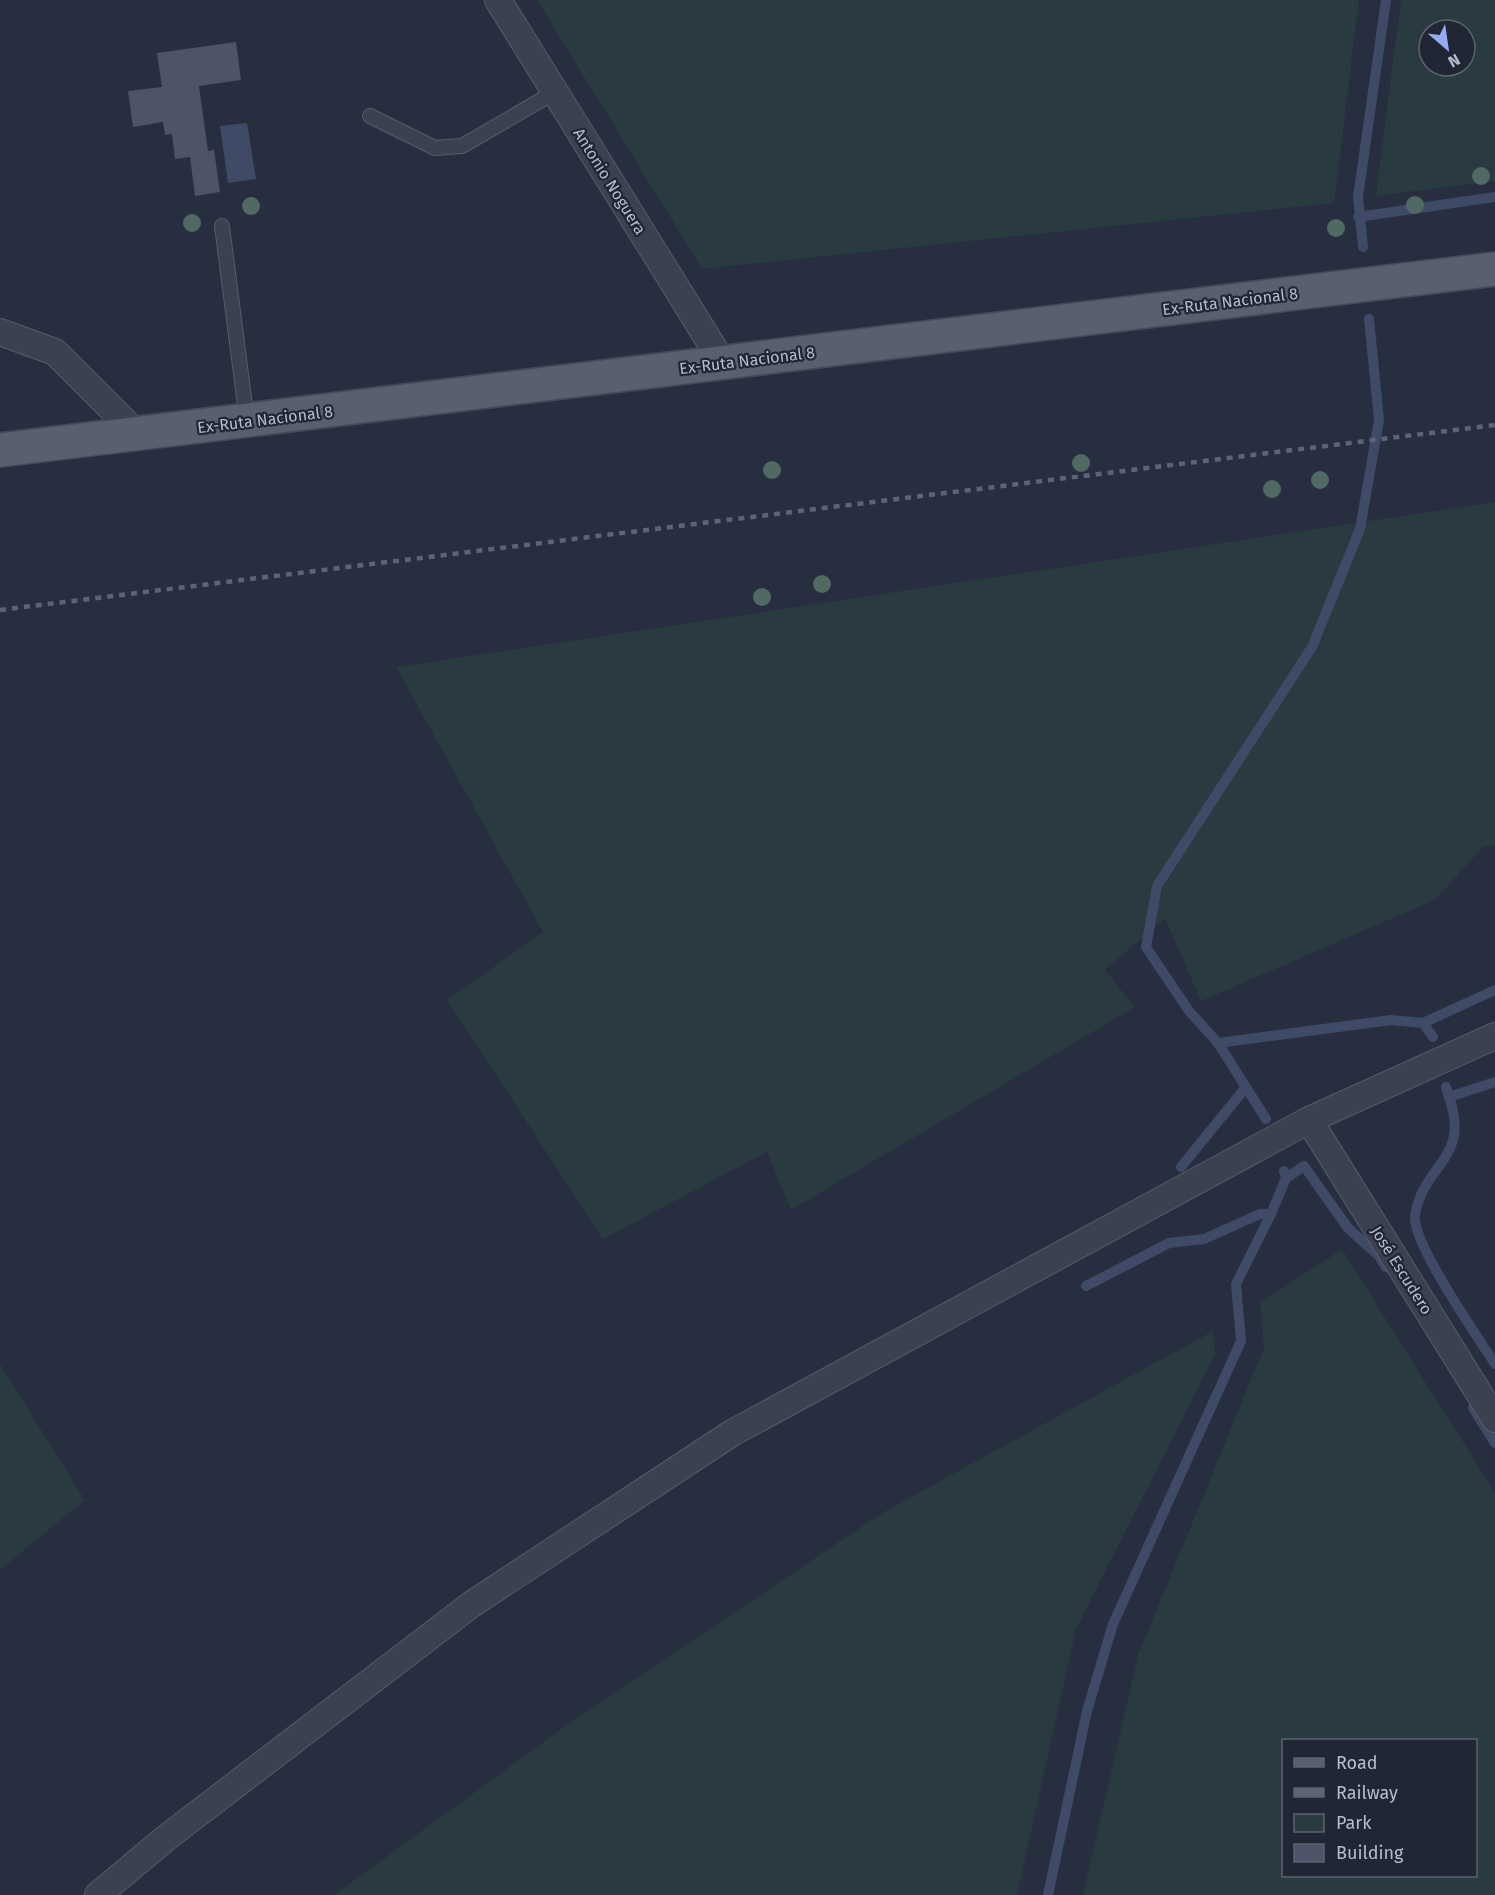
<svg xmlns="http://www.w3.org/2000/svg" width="1495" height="1895" viewBox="0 0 1495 1895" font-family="'Fira Sans',sans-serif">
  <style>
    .green { fill: #293a40; fill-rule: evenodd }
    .water { fill: #3f4a67 }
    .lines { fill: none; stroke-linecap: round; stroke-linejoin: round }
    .stream { stroke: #3f4a67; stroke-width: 10 }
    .building { fill: #4e5468 }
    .lane-casing { stroke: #565c69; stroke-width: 16 }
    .street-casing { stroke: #565c69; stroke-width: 28 }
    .primary-casing { stroke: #454a58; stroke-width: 36 }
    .lane { stroke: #3b414f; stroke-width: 14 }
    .street { stroke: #3b414f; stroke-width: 26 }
    .primary { stroke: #5a5f6f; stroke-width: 33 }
    .rail { stroke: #5e6476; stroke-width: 4.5; stroke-dasharray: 6 6; stroke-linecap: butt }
    .tree { fill: #506963 }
    .labels { text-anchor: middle; stroke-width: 4.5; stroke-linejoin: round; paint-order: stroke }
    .street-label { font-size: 16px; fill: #b8bcc9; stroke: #202634 }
  </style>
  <rect width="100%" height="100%" fill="#272e3f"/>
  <g class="green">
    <path d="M537 0H1359L1334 203 702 269Z"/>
    <path d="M1401 0H1495V181L1376 196ZM1429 30H1465V66H1429Z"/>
    <path d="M1495 502V845L1483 847 1435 900 1201 1001 1165 918 1105 970 1135 1007 791 1210 767 1152 603 1239 447 1000 543 932 396 667Z"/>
    <path d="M1342 1249 1495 1493V1895H1083L1138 1655 1264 1348 1260 1303ZM1284 1740H1476V1876H1284Z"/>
    <path d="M1213 1331 1215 1354 1076 1629 1017 1895H334L564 1727 882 1513Z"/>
    <path d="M0 1364 85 1500 0 1570Z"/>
  </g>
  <path class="water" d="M247 123 256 179 228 183 220 126Z"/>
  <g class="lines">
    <g class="stream">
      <path d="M1358 217 1495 197"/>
      <path d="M1363 247 1358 197 1386 0"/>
      <path d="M1423 1023 1433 1037"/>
      <path d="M1218 1043 1391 1020 1423 1023 1495 990"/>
      <path d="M1446 1087 1449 1097 1495 1082"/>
      <path d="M1449 1097C1471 1159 1424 1163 1415 1215 1411 1242 1478 1337 1495 1364"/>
      <path d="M1266 1119 1218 1043 1189 1011 1146 947 1157 886 1312 647 1360 529 1379 420 1369 319"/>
      <path d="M1181 1167 1246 1087"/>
      <path d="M1286 1178 1304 1166 1348 1228 1379 1256 1386 1267"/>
      <path d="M1086 1286 1169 1243 1204 1239 1260 1214H1271"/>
      <path d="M1473 1408 1495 1443"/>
      <path d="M1048 1895 1087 1711 1113 1624 1241 1341 1236 1284 1271 1214 1286 1178 1284 1171"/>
    </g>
  </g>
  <path class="building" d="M236 42 241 80 199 86 208 151 214 150 220 192 195 196 190 157 175 159 172 134 165 135 163 122 133 127 128 91 162 87 157 53Z"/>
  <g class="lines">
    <g class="lane-casing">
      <g id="lane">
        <path d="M370 116 435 148 462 146 555 92"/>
        <path d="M222 226 247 421"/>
      </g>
    </g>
    <g class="street-casing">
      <g id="street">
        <path d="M498 0 723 363"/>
        <path d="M0 332 55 352 137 434"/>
        <path d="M1309 1120 1495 1419"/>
        <path d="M98 1895 166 1838 472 1604 732 1433 1309 1120 1495 1036"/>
      </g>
    </g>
    <g class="primary-casing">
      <path id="primary" d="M0 450 1495 269"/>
    </g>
    <use href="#lane" class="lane"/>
    <use href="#street" class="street"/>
    <use href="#primary" class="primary"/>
    <path class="rail" d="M0 610 1495 425"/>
  </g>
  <g class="tree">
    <circle cx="1481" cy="176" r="9"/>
    <circle cx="1415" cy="205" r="9"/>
    <circle cx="251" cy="206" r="9"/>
    <circle cx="192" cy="223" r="9"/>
    <circle cx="1336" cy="228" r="9"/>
    <circle cx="1081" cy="463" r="9"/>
    <circle cx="772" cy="470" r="9"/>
    <circle cx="1320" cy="480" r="9"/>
    <circle cx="1272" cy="489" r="9"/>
    <circle cx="822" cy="584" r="9"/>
    <circle cx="762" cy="597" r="9"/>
  </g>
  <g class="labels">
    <g class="street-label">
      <text transform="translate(610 181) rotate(58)" y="6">Antonio Noguera</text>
      <text transform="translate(1230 301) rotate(-7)" y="6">Ex-Ruta Nacional 8</text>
      <text transform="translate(747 360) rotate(-7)" y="6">Ex-Ruta Nacional 8</text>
      <text transform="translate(265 419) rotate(-7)" y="6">Ex-Ruta Nacional 8</text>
      <text transform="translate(1402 1270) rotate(58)" y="6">José Escudero</text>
    </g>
  </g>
  <rect x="1282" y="1739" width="195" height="138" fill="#202634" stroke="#5d6270" stroke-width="1.5"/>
  <rect x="1294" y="1758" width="30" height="9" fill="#5a5f6f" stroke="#5d6270" stroke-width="1.5"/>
  <text x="1336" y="1769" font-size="18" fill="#b8bcc9">Road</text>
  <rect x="1294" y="1788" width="30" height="9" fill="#5e6476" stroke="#5d6270" stroke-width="1.5"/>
  <text x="1336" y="1799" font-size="18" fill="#b8bcc9">Railway</text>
  <rect x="1294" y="1814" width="30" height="18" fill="#293a40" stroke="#5d6270" stroke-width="1.5"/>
  <text x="1336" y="1829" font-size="18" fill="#b8bcc9">Park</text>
  <rect x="1294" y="1844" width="30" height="18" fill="#4e5468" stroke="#5d6270" stroke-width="1.5"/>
  <text x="1336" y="1859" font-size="18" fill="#b8bcc9">Building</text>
  <g transform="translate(1447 48) rotate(151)"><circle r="28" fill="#202634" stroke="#5d6270" stroke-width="1.5"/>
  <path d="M0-4.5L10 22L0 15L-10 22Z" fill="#95abf1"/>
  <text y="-9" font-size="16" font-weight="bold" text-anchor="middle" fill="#b8bcc9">N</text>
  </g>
</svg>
